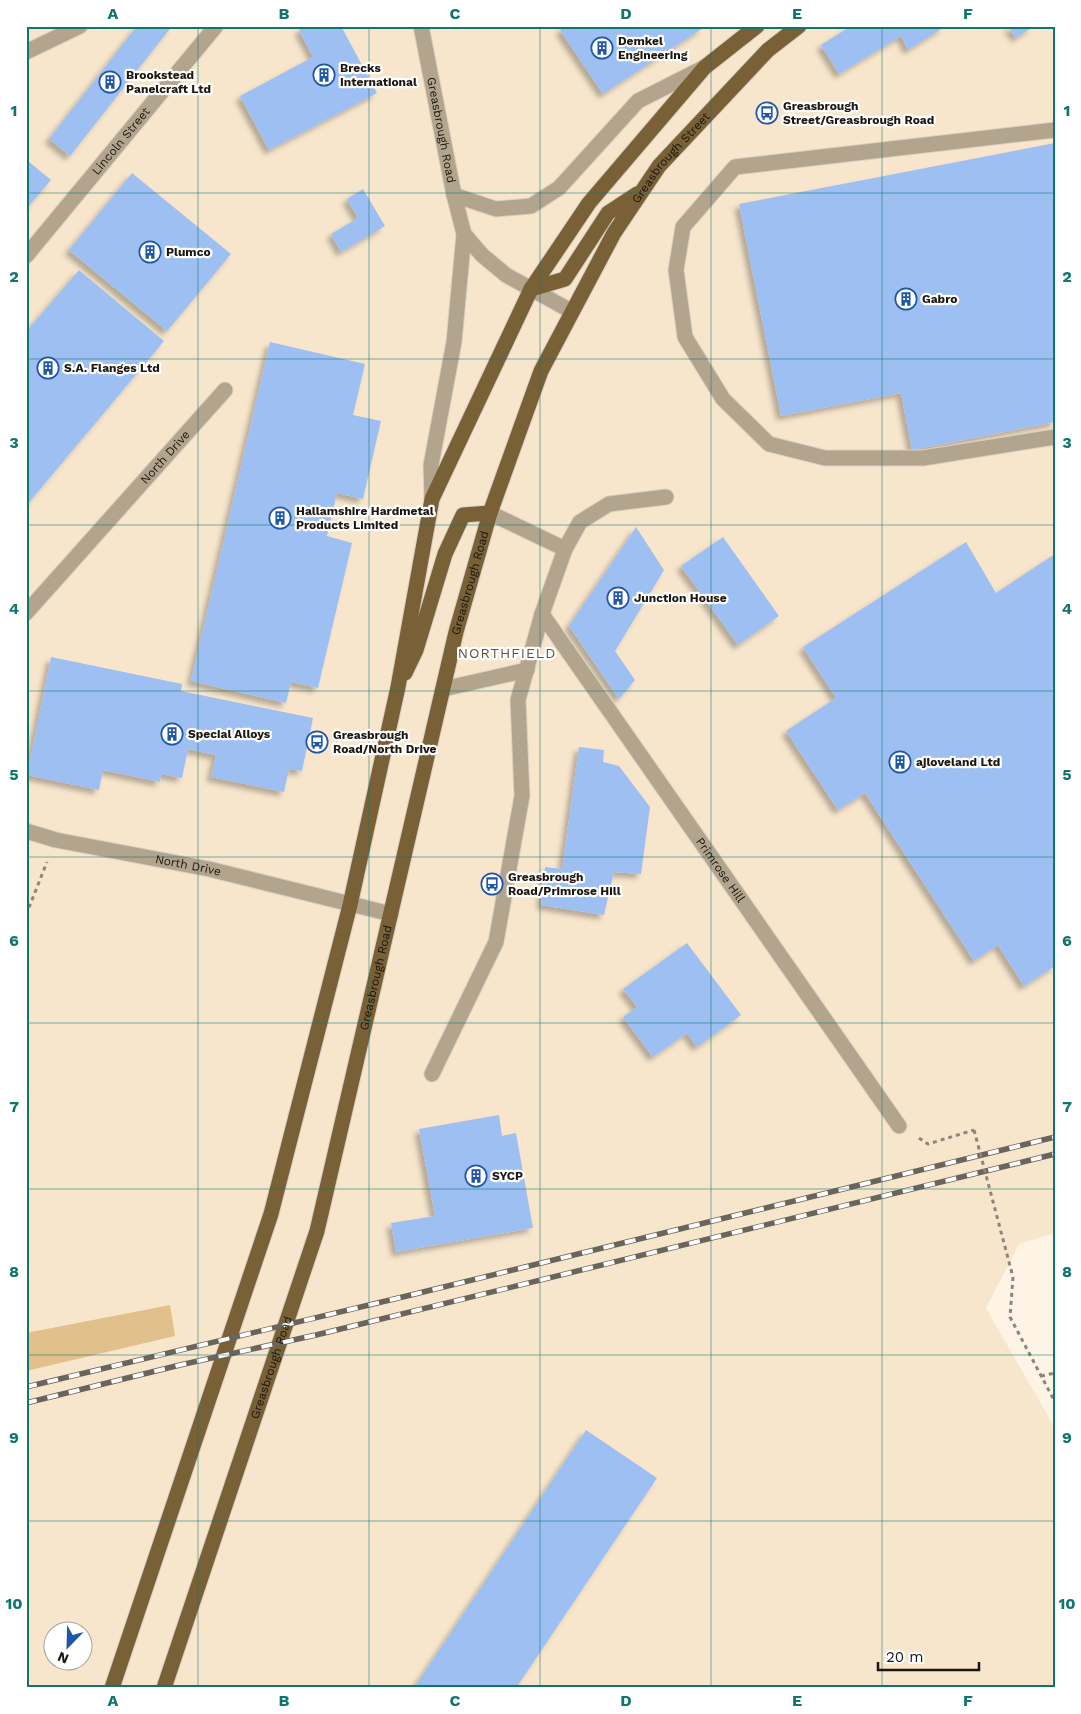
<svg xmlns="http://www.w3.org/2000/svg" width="1081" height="1714" viewBox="0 0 1081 1714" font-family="'Work Sans',sans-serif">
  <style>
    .built { fill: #f7e6cc; fill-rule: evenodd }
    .forest { fill: #e2c08b }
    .building { fill: #9ebff1; filter: url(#shadow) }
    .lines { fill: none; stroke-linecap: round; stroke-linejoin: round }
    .lane-casing { stroke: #dad0c3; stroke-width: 17 }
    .street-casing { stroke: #dad0c3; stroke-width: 17 }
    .primary-casing { stroke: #dad0c3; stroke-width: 17 }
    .path { stroke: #8d857b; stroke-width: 3; stroke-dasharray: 4 4; stroke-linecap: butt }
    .lane { stroke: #b3a48e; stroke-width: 15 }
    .street { stroke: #b3a48e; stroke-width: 15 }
    .primary { stroke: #7a6036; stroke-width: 15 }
    .rail-casing { stroke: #6a645a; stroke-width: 5.5 }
    .rail { stroke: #fff; stroke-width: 4; stroke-dasharray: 11; stroke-linecap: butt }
    .path-bridge { stroke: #8d857b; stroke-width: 3; stroke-dasharray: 4 4; stroke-linecap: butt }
    .grid { fill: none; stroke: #0f766e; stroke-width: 1; stroke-opacity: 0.55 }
    .labels { text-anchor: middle; stroke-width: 4.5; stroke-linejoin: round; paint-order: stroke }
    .poi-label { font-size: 12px; font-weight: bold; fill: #1b1610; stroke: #fff; text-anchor: start }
    .street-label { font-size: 12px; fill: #1b1610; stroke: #fff }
    .neighbourhood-label { font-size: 14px; letter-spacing: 1px; fill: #5d5342; stroke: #fff }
    .neatline { fill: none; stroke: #0f766e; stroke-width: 2 }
    .grid-label { font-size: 16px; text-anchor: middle; font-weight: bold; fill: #0f766e }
  </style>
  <defs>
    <filter id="shadow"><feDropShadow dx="-4.5" dy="4.5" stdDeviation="2.5" flood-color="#0004"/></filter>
  </defs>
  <rect width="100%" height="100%" fill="#fef4e5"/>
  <path class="built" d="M26 26H1055V1233L1019 1244 986 1308 1055 1428V1688H26ZM52 1632H82V1662H52Z"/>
  <path class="forest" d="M170 1305 175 1336 26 1371V1333Z"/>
  <g class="building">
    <path d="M137 26H172L70 156 49 139Z"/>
    <path d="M305 26H341L377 93 269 150 240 96 313 57 299 30Z"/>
    <path d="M565 26H702L703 28 603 94 560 30Z"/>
    <path d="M851 26H946L908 50 901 36 839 74 821 45Z"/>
    <path d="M1008 26H1034L1016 38Z"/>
    <path d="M1055 143V422L912 450 901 393 781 416 739 204Z"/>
    <path d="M28 161 51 180 26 209V163Z"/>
    <path d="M132 173 231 254 167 331 69 250Z"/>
    <path d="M363 189 385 226 341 252 331 234 358 218 347 199Z"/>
    <path d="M79 270 164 341 26 506V332Z"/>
    <path d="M270 342 365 364 353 415 381 421 363 499 337 493 327 536 352 543 318 688 291 682 286 703 191 681Z"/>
    <path d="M636 527 664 570 615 651 635 680 619 699 569 626Z"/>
    <path d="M723 537 779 616 738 645 681 566Z"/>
    <path d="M966 542 996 593 1055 554V966L1024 986 998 945 974 961 865 793 838 810 786 731 836 698 803 647Z"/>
    <path d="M51 657 182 684 181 691 313 718 302 771 289 769 284 792 211 777 216 755 188 749 182 778 161 774 160 782 103 770 99 790 27 775Z"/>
    <path d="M579 747 604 750 603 762 619 766 650 807 641 874 614 872 604 915 541 905 545 867 562 869Z"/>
    <path d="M687 943 741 1015 697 1047 687 1033 653 1057 623 1017 637 1007 623 989Z"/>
    <path d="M499 1115 502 1136 516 1133 533 1228 396 1252 391 1223 435 1216 419 1129Z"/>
    <path d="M586 1430 657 1478 516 1688H414Z"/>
  </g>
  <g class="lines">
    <g class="lane-casing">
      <g id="lane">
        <path d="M26 52 80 26"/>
        <path d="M1055 130 735 167 683 227 676 270 685 337 723 399 769 444 825 458H923L1055 437"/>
      </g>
    </g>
    <g class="street-casing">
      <g id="street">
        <path id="s1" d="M421 26 454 195 464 234 454 342 431 465 432 499"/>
        <path d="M454 195 496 209 531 206 559 188 638 101 705 67"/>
        <path d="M464 234 482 255 506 275 571 311"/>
        <path id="s2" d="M26 256 216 26"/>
        <path d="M490 513 565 549"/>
        <path id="s3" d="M26 613 225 390"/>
        <path id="s4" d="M542 614 899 1126"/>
        <path d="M443 689 527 670"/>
        <path id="s5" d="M26 831 56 840 209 869 391 914"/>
        <path d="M432 1074 496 942 522 796 518 700 542 614 565 549 580 522 609 504 666 497"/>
      </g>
    </g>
    <g class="primary-casing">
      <g id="primary">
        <path d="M531 289 565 279 608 213 637 194"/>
        <path d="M405 673 416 650 445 554 463 515 490 513"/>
        <path d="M112 1688 271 1214 350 905 398 687 432 499 531 289 589 203 705 67 757 26"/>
        <path id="s6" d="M164 1688 317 1231 456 632 490 513 541 371 614 233 659 166 768 50 799 26"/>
      </g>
    </g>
    <g class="path">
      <path d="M26 915 47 862"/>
      <path d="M919 1138 928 1144 974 1130"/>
      <path d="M1013 1277 1010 1317 1055 1402"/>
      <path d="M1041 1376 1055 1373"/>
    </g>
    <use href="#lane" class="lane"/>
    <use href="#street" class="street"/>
    <use href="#primary" class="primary"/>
    <g class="rail-casing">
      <g id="rail">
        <path d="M26 1387 415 1294 1055 1137"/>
        <path d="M26 1403 180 1365 316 1335 1055 1154"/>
      </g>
    </g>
    <use href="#rail" class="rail"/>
    <path class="path-bridge" d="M974 1130 1013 1277"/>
  </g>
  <path class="grid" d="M198 26V1688M369 26V1688M540 26V1688M711 26V1688M882 26V1688M26 193H1055M26 359H1055M26 525H1055M26 691H1055M26 857H1055M26 1023H1055M26 1189H1055M26 1355H1055M26 1521H1055"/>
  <defs>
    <g id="building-ring" transform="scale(1.125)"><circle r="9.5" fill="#fff" stroke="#1e56a8" stroke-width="1.5"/><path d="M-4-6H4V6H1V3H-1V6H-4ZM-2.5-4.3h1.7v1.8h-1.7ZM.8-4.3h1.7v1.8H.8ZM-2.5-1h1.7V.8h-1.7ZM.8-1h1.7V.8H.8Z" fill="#1e56a8"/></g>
    <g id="bus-ring" transform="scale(1.125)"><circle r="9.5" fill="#fff" stroke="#1e56a8" stroke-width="1.5"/><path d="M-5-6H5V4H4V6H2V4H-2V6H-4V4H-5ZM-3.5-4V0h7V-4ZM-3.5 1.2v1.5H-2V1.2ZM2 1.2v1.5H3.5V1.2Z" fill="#1e56a8"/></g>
  </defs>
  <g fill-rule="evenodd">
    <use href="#building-ring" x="602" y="48"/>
    <use href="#building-ring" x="324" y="75"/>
    <use href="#building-ring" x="110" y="82"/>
    <use href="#bus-ring" x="767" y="113"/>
    <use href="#building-ring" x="150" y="252"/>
    <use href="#building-ring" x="906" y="299"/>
    <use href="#building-ring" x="48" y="368"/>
    <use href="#building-ring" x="280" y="518"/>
    <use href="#building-ring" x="618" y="598"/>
    <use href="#building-ring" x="172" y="734"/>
    <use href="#bus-ring" x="317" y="742"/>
    <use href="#building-ring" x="900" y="762"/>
    <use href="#bus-ring" x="492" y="884"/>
    <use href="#building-ring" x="476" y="1176"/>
  </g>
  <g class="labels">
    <g class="poi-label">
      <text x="618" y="45">Demkel<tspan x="618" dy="14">Engineering</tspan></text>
      <text x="340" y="72">Brecks<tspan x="340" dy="14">International</tspan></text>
      <text x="126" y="79">Brookstead<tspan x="126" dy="14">Panelcraft Ltd</tspan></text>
      <text x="783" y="110">Greasbrough<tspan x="783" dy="14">Street/Greasbrough Road</tspan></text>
      <text x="166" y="256">Plumco</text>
      <text x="922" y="303">Gabro</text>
      <text x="64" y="372">S.A. Flanges Ltd</text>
      <text x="296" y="515">Hallamshire Hardmetal<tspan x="296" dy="14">Products Limited</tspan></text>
      <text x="634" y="602">Junction House</text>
      <text x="188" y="738">Special Alloys</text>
      <text x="333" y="739">Greasbrough<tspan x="333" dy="14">Road/North Drive</tspan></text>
      <text x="916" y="766">ajloveland Ltd</text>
      <text x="508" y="881">Greasbrough<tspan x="508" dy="14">Road/Primrose Hill</tspan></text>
      <text x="492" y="1180">SYCP</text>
    </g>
    <g class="street-label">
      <text dy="4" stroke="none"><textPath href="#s1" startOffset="106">Greasbrough Road</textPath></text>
      <text dy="4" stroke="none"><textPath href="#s2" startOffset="149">Lincoln Street</textPath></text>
      <text dy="4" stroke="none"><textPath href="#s6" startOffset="1622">Greasbrough Street</textPath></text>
      <text dy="4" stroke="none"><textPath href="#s3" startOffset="209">North Drive</textPath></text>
      <text dy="4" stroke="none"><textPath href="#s6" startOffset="1148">Greasbrough Road</textPath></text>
      <text dy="4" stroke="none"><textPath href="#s5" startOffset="166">North Drive</textPath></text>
      <text dy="4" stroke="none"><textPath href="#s4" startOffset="312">Primrose Hill</textPath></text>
      <text dy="4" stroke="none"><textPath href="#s6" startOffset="742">Greasbrough Road</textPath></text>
      <text dy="4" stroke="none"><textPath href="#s6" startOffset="338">Greasbrough Road</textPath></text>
    </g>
    <g class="neighbourhood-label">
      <text x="507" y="658">NORTHFIELD</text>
    </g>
  </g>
  <rect width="1081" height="1714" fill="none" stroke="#ffffff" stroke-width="55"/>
  <g transform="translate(68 1646) rotate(203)"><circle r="24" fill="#ffffff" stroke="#a4a29f"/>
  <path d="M0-4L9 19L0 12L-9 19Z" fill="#1e56a8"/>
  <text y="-8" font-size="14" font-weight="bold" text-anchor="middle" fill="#1b1610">N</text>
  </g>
  <path d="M878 1662v8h101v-8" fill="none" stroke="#1b1610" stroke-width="2.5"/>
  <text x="886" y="1662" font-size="15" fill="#1b1610" stroke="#ffffff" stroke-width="4" paint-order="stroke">20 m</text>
  <rect x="28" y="28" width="1026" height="1658" class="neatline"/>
  <g class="grid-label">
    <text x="113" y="19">A</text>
    <text x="284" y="19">B</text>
    <text x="455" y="19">C</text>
    <text x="626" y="19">D</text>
    <text x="797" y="19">E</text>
    <text x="968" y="19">F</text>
    <text x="14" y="116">1</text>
    <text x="1067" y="116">1</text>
    <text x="14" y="282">2</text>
    <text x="1067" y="282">2</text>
    <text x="14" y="448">3</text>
    <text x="1067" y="448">3</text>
    <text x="14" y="614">4</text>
    <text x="1067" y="614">4</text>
    <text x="14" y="780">5</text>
    <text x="1067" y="780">5</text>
    <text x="14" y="946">6</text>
    <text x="1067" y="946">6</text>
    <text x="14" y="1112">7</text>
    <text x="1067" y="1112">7</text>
    <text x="14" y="1277">8</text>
    <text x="1067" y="1277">8</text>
    <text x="14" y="1443">9</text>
    <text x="1067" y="1443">9</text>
    <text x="14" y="1609">10</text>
    <text x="1067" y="1609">10</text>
    <text x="113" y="1706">A</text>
    <text x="284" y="1706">B</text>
    <text x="455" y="1706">C</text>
    <text x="626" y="1706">D</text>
    <text x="797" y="1706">E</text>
    <text x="968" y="1706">F</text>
  </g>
</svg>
